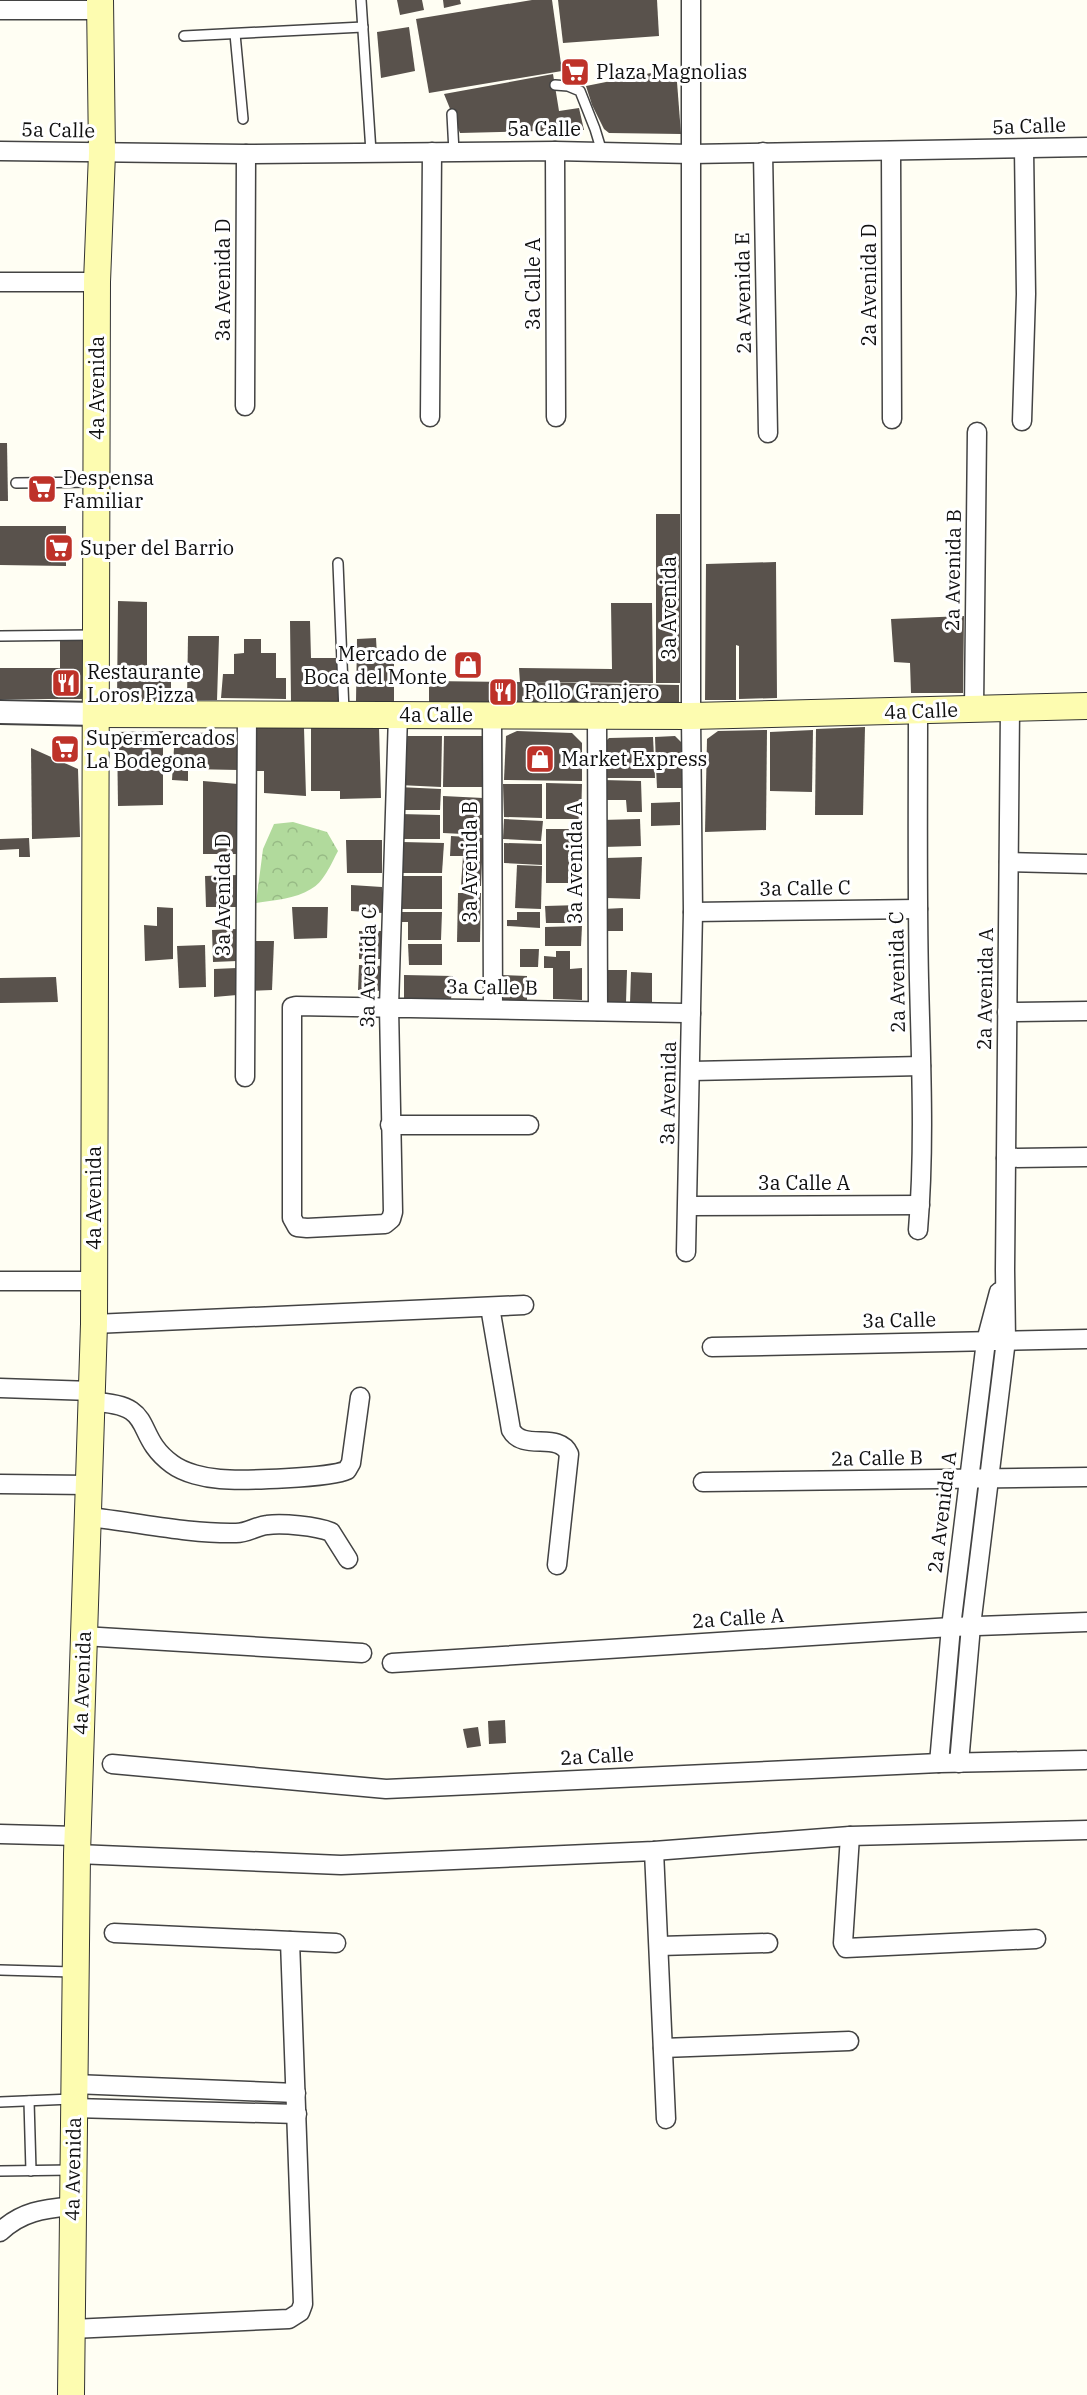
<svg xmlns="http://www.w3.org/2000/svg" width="1087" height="2395" viewBox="0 0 1087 2395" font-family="'IBM Plex Serif',serif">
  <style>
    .forest { fill: url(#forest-crowns) }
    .building { fill: #59524c }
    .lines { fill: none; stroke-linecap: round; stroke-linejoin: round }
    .service-casing { stroke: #434343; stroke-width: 12 }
    .minor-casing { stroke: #434343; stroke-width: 21 }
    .tertiary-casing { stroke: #434343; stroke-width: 26 }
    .secondary-casing { stroke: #323232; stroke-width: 28 }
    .service { stroke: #fff; stroke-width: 9 }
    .minor { stroke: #fff; stroke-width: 18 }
    .tertiary { stroke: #fff; stroke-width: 22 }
    .secondary { stroke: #fdfcb0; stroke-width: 26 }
    .labels { text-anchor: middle; stroke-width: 6; stroke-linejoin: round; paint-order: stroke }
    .poi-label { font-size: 20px; fill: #101010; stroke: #fff; text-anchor: start }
    .street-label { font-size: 20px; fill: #101010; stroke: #fff }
  </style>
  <defs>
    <pattern id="forest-crowns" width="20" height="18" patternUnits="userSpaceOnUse" patternTransform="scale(1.5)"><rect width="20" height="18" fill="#b1da9c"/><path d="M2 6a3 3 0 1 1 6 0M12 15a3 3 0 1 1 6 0" fill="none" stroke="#97ba85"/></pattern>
  </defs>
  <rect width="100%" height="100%" fill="#fffef3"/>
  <path class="forest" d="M293 822 327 832 338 851C331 864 324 882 311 889 296 899 273 900 256 903L263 849 274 824Z"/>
  <g class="building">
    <path d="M397 0H422L424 10 400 15Z"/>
    <path d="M443 0H460L461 4 444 8Z"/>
    <path d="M532 0H552L562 71 429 93 416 19Z"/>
    <path d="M558 0H657L659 36 563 43Z"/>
    <path d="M409 27 415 71 381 78 377 32Z"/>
    <path d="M666 70 677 82 681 134 609 133 604 129 592 105 586 86Z"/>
    <path d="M553 74 559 111 579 108 584 130 460 133 444 94Z"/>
    <path d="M0 443H7L8 501H0Z"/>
    <rect x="656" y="514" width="24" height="169"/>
    <path d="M0 526H66V566L0 565Z"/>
    <path d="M776 562 777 698 739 699V646L736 645V700H705L706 564Z"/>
    <path d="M118 601 147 602V668H171V701H117Z"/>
    <path d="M611 603H652L653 683 527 682 679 685V707L429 704V681L520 682 519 668 612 669Z"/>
    <path d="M964 616 963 693H911L910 663 894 662 891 619Z"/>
    <path d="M290 621H310L311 658H340V701H291Z"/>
    <path d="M188 636H219L217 700H187Z"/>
    <path d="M376 638 377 656H394V702L356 701 357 639Z"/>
    <path d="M244 639H261V653H276V678H286V699L221 698 223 674H234V654L244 653Z"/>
    <path d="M60 641H87L88 699H0V668H60Z"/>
    <path d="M253 725 304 728 306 796 264 793V771H253Z"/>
    <path d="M311 727H379L381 798 340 799V791H311Z"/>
    <path d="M865 727 863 815H815L816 729Z"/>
    <path d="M767 730 766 830 705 832 707 739 718 731Z"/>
    <path d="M813 730 812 792 770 791V732Z"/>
    <path d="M163 731V805L118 806 117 732Z"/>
    <path d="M517 731 572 733 582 743V781L504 780 506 736Z"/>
    <path d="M175 732 240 734 239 770 188 769V781L172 780Z"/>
    <path d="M406 736H442L441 787 399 785 402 740Z"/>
    <path d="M444 736H483L482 787H443Z"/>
    <path d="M675 736 682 743 681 765H656L655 737Z"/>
    <path d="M653 737 655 778H604L605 742 609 738Z"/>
    <path d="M31 748 78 769 80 837 32 839Z"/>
    <path d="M682 766V788H657L656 767Z"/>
    <path d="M603 780 641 781 642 812H627L626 800H604Z"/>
    <path d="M203 781 238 784 239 854H203Z"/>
    <path d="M546 783 582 784 581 819H546Z"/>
    <path d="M503 784H542V818L504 817Z"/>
    <path d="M398 787 441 789 440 810H398Z"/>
    <path d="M443 796 483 798V835L443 833Z"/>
    <path d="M680 802V825L651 826V803Z"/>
    <path d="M400 814 440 815V839H400Z"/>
    <path d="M504 819 543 821 541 841 503 839Z"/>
    <path d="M640 819 641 846 603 847 601 820Z"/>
    <rect x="546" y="829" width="36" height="54"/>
    <path d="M451 836 483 838 481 886H461L463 856H450Z"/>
    <path d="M29 838 30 857H19V849L0 850V839Z"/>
    <path d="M346 840H382V873H347Z"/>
    <path d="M402 842 444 843 442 873H402Z"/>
    <path d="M504 843 542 844V865L504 863Z"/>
    <path d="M642 857 640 899 606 898V858Z"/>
    <path d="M517 865 542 866 541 909 515 908Z"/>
    <path d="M238 875V907H206L205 876Z"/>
    <rect x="401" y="876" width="41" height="33"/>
    <path d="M351 885 382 887V913L351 911Z"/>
    <path d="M458 893H481L480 942H457Z"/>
    <path d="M580 905 581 923H546L545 906Z"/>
    <path d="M157 907 173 908V959L145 961 144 925 157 926Z"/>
    <path d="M292 907H328L327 938 294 939Z"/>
    <path d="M623 908V931H603V909Z"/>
    <path d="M401 912H442L441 940H408V922H401Z"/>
    <path d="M517 912H540V928L507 926V920H517Z"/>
    <path d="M582 926 581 946H545V927Z"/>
    <path d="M237 929V961L213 962 212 930Z"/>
    <path d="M359 931H382L383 959H359Z"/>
    <path d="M252 941H274L272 990 250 991Z"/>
    <path d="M408 944H442V965H409Z"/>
    <path d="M205 945 206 987 179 988 177 946Z"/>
    <path d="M520 949H539L538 967H520Z"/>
    <path d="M556 951H570V969L582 968V1000L553 999V968H544V956L556 957Z"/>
    <path d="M359 965 382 966 381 991 358 990Z"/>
    <path d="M237 968V995L214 997V969Z"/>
    <path d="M603 970H627L626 1003H602Z"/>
    <path d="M631 972 652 973V1004L630 1003Z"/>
    <path d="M404 975 453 976 451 1000H404Z"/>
    <path d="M501 975 527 976V1002L501 1001Z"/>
    <path d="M56 977 58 1002 0 1003V978Z"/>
    <path d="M505 1720 506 1743 489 1744 488 1721Z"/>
    <path d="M478 1727 481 1746 467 1748 463 1729Z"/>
  </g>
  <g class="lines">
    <g class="service-casing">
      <g id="service">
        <path d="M361 0 371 152"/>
        <path d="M235 34 243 119"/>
        <path d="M184 36 363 27"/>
        <path d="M555 85 568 86 580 91 595 129 602 152"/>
        <path d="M452 114 454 152"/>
        <path d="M16 483 94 482"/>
        <path d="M338 563 344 712"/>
        <path d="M0 636 93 635"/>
        <path d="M0 1970 73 1972"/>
        <path d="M29 2101 31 2171"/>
        <path d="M0 2102 72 2099"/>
        <path d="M0 2171 72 2170"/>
      </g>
    </g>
    <g class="minor-casing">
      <g id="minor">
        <path d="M0 10H100"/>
        <path d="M0 151 246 154 555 151 691 154 1087 147"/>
        <path d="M555 151 556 417"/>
        <path d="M891 151 892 419"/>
        <path d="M763 152 768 433"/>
        <path d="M0 282H97"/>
        <path d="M245 406 246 154"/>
        <path d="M430 417 432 152"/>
        <path d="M1022 421 1026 294 1024 149"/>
        <path d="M974 709 977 432"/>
        <path d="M918 712C918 801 917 891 919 980 921 1063 925 1148 918 1230"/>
        <path d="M398 715 389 1007 393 1212 391 1219 385 1224 307 1228 297 1227 292 1218V1007L296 1006C427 1008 559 1011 691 1013"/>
        <path d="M492 715 493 1009"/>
        <path d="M597 715 598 1011"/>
        <path d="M1009 862 1087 864"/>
        <path d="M693 912 918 909"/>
        <path d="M1007 1012 1087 1011"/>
        <path d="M691 1071 921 1066"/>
        <path d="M245 1077 247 713"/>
        <path d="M390 1125H529"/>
        <path d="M1006 1158 1087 1157"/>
        <path d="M688 1206 920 1205"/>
        <path d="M686 1252 693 912 691 716V0"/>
        <path d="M0 1281H94"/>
        <path d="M490 1307 511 1430C523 1452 559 1431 569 1454L557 1565"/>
        <path d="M94 1324 524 1305"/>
        <path d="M712 1347 1087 1339"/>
        <path d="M0 1388 92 1391"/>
        <path d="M92 1402C159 1404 131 1434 172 1464 184 1473 205 1478 220 1479 242 1481 331 1478 347 1470L351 1463 360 1397"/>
        <path d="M703 1482 1087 1477"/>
        <path d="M0 1484 89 1485"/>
        <path d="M88 1517C137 1522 186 1534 236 1533 248 1533 256 1526 267 1525 283 1523 316 1526 331 1532L348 1559"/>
        <path d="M83 1636 362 1653"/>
        <path d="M392 1663 951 1627 1087 1622"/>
        <path d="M939 1763 951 1627 986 1341 999 1292"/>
        <path d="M959 1763 971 1626 1006 1340 1005 1270 1010 708"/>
        <path d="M112 1764 386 1789 939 1763 1085 1760"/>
        <path d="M0 1834 77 1836"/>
        <path d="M850 1836 843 1943 846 1948 1036 1939"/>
        <path d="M654 1851 666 2119"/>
        <path d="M77 1854 341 1865 654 1851 850 1836 1087 1830"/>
        <path d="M114 1933 336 1943"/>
        <path d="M660 1946 768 1943"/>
        <path d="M663 2048 849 2041"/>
        <path d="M74 2084 296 2093"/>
        <path d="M74 2108 297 2114"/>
        <path d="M0 2232C22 2211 44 2209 73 2206"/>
        <path d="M72 2329 289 2319 300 2312 303 2304 290 1941"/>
      </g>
    </g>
    <g class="tertiary-casing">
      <path id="tertiary" d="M0 712 96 714"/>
    </g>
    <g class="secondary-casing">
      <g id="secondary">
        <path d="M96 714 691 716 1087 706"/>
        <path d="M71 2395 77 1854 94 1324 97 282 102 153 100 0"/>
      </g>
    </g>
    <use href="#service" class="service"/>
    <use href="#minor" class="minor"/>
    <use href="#tertiary" class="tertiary"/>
    <use href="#secondary" class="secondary"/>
  </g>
  <defs>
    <g id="supermarket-square" transform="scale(1.5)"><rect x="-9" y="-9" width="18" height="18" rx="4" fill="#be3229" stroke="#fff"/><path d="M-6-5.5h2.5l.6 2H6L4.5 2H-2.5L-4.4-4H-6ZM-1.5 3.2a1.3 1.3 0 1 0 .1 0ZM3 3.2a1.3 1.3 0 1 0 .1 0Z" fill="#fff"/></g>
    <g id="shop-square" transform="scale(1.5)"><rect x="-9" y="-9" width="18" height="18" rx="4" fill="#be3229" stroke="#fff"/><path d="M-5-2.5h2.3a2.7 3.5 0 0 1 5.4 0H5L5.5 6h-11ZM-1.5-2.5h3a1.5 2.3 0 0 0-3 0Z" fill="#fff"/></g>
    <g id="restaurant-square" transform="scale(1.5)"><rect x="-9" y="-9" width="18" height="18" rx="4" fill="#be3229" stroke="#fff"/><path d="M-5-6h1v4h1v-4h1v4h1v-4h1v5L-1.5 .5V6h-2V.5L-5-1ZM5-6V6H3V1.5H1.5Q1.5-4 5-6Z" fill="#fff"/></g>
  </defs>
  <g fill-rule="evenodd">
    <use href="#supermarket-square" x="575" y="72"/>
    <use href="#supermarket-square" x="42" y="489"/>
    <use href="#supermarket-square" x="59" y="548"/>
    <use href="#shop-square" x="468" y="665"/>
    <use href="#restaurant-square" x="66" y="683"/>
    <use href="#restaurant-square" x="503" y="692"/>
    <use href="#supermarket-square" x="65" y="749"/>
    <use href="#shop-square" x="540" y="759"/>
  </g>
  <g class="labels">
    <g class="poi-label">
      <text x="596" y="79">Plaza Magnolias</text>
      <text x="63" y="485">Despensa<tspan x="63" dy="23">Familiar</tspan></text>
      <text x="80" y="555">Super del Barrio</text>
      <text x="447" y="661" text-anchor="end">Mercado de<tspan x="447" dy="23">Boca del Monte</tspan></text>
      <text x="87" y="679">Restaurante<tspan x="87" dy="23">Loros Pizza</tspan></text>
      <text x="524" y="699">Pollo Granjero</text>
      <text x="86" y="745">Supermercados<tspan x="86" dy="23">La Bodegona</tspan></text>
      <text x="561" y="766">Market Express</text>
    </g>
    <g class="street-label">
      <text transform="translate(1029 126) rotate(-2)" y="7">5a Calle</text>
      <text x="544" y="136">5a Calle</text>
      <text transform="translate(58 130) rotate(1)" y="7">5a Calle</text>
      <text transform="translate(223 280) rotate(-90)" y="7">3a Avenida D</text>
      <text transform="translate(533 284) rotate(-90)" y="7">3a Calle A</text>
      <text transform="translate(869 285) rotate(-90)" y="7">2a Avenida D</text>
      <text transform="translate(743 293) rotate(-91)" y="7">2a Avenida E</text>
      <text transform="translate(97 388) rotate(-90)" y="7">4a Avenida</text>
      <text transform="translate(953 570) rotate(-89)" y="7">2a Avenida B</text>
      <text transform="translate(669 608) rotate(-90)" y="7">3a Avenida</text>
      <text transform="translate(921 711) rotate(-2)" y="7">4a Calle</text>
      <text x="436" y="722">4a Calle</text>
      <text transform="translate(470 862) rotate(-90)" y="7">3a Avenida B</text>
      <text transform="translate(575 863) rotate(-90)" y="7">3a Avenida A</text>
      <text transform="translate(805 888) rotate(-1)" y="7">3a Calle C</text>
      <text transform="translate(223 895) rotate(-90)" y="7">3a Avenida D</text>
      <text transform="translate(368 967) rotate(-89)" y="7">3a Avenida C</text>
      <text transform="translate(897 972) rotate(-91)" y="7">2a Avenida C</text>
      <text transform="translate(492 987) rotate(1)" y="7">3a Calle B</text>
      <text transform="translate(985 989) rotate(-89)" y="7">2a Avenida A</text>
      <text transform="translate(668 1093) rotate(-89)" y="7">3a Avenida</text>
      <text x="804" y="1190">3a Calle A</text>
      <text transform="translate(94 1198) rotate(-90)" y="7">4a Avenida</text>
      <text transform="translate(899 1320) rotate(-1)" y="7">3a Calle</text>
      <text transform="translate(877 1458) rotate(-1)" y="7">2a Calle B</text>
      <text transform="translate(942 1512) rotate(-83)" y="7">2a Avenida A</text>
      <text transform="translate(738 1618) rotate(-4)" y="7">2a Calle A</text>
      <text transform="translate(82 1683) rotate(-88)" y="7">4a Avenida</text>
      <text transform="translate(597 1756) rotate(-3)" y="7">2a Calle</text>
      <text transform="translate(73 2169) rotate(-89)" y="7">4a Avenida</text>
    </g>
  </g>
</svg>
